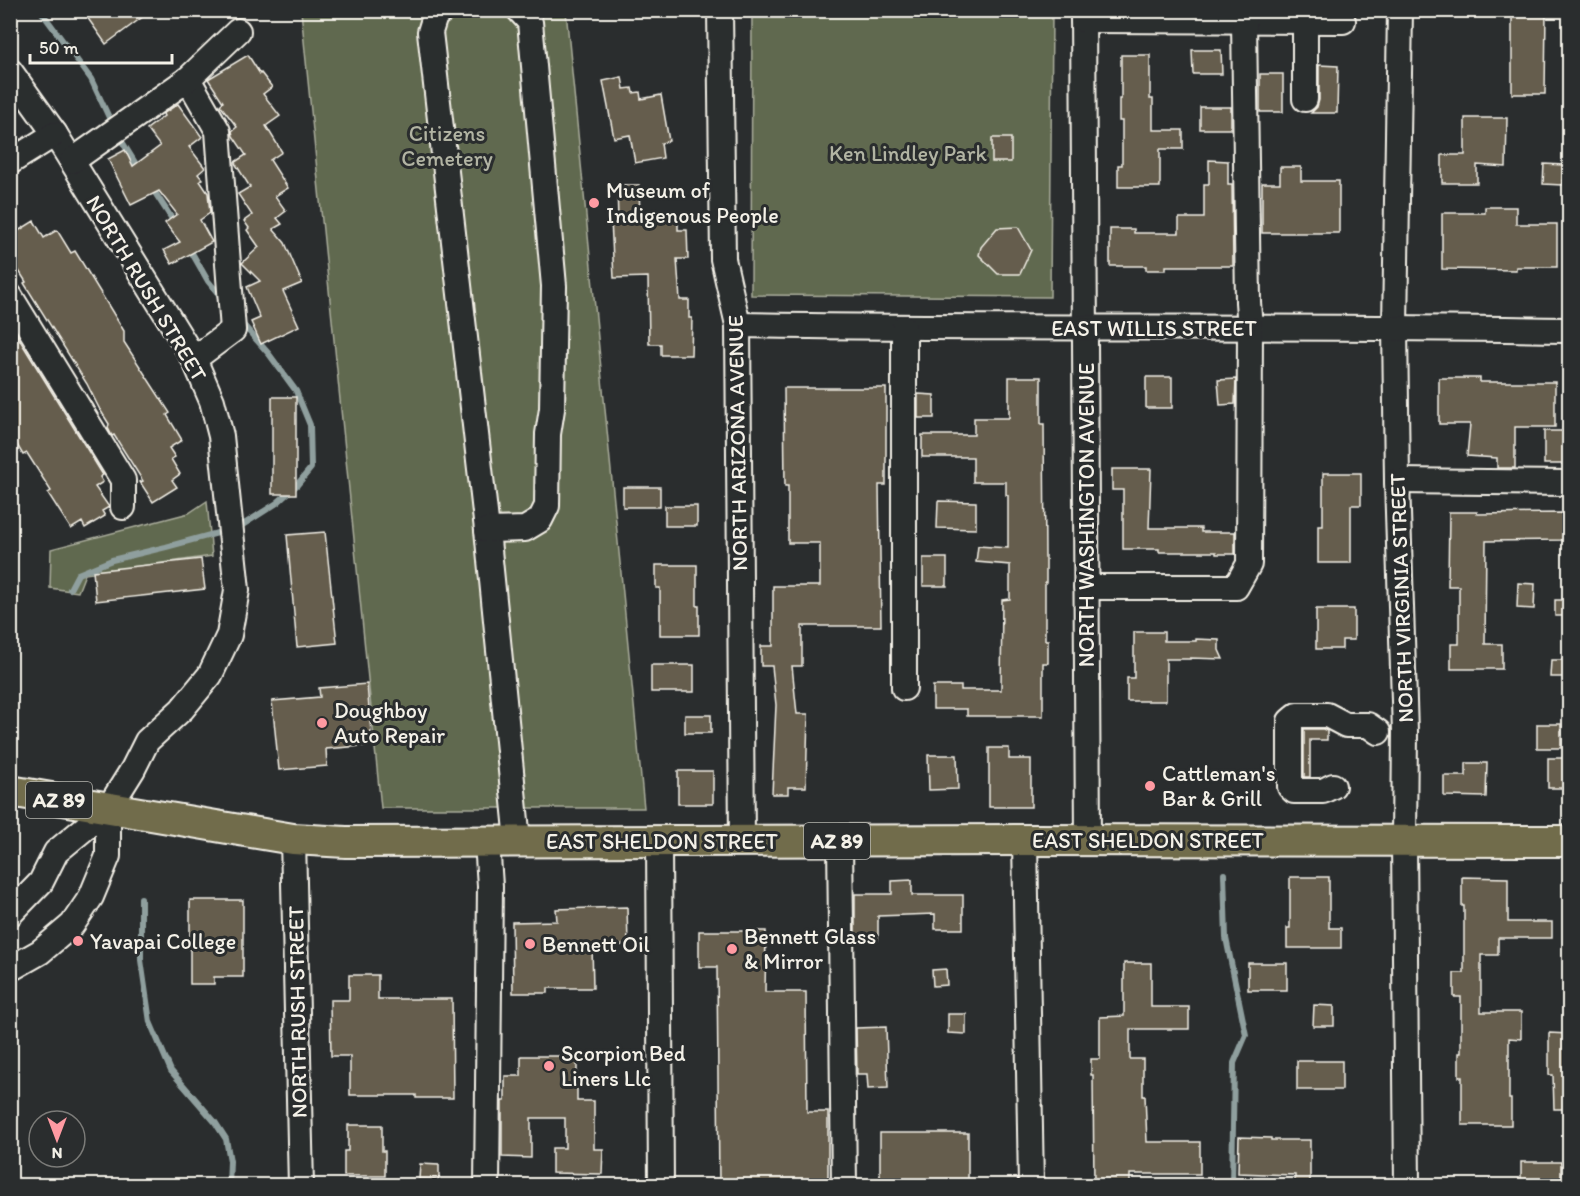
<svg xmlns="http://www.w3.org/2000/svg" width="1580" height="1196" viewBox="0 0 1580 1196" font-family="Itim,sans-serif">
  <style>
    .green { fill: #61694f; stroke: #aaad9c; stroke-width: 1.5 }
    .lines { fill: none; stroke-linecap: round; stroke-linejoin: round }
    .stream { stroke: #8f9f9e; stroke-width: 6 }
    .building { fill: #655d4d; stroke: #f4f1e8; stroke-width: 1.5 }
    .minor-casing { stroke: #f4f1e8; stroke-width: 28 }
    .major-casing { stroke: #f4f1e8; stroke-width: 34 }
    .minor { stroke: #2a2d2e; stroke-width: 24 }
    .major { stroke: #716c4b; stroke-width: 30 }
    .poi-dot { fill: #ff9aa2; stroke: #2a2d2e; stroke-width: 2 }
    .labels { text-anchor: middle; stroke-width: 6; stroke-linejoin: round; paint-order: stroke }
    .shield { fill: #2a2d2e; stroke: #b7b6b0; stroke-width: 1.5 }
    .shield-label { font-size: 21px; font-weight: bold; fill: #f4f1e8 }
    .park-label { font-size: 22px; fill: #b2b4a3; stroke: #2a2d2e }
    .poi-label { font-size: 22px; fill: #f4f1e8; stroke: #2a2d2e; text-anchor: start }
    .street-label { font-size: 22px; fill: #f4f1e8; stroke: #2a2d2e }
  </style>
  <rect width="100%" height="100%" fill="#2a2d2e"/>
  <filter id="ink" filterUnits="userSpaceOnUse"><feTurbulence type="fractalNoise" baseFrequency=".0167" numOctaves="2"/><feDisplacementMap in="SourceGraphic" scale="12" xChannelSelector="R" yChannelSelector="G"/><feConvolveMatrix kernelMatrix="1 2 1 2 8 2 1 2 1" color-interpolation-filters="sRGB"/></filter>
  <g filter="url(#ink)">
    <g class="green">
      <path d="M301 11H566L644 808H381Z"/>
      <path d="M752 11H1052L1050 297 751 295Z"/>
      <path d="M207 501 212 556 85 574 78 592 50 588 51 549 189 513Z"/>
    </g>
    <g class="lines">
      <g class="stream">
        <path d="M40 10 91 79 113 126"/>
        <path d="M118 135 139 169"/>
        <path d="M152 188 176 225"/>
        <path d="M188 246 208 281 222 298"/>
        <path d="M235 528 241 526 277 503 297 485 311 468 310 425 296 391 269 354 239 320"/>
        <path d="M70 589 78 574 112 560 166 547 225 531"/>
        <path d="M1224 874 1226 938 1246 1035 1234 1063 1232 1186"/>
        <path d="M141 898V960L150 1022 171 1071 215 1122 226 1139 230 1161 229 1186"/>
      </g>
    </g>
    <g class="building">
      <path d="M82 10H152L106 44Z"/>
      <path d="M1512 10H1546L1545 94H1512Z"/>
      <path d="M1192 50H1221L1222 74H1193Z"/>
      <path d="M248 55 260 74 261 73 272 87 263 94 280 116 266 126 282 152 270 160 288 188 275 196 286 211 277 218 282 224 273 229 285 243 302 283 283 291 299 326 261 344 251 322 260 318 247 287 260 281 242 263 259 247 247 230 249 228 244 221 252 215 238 194 250 187 235 163V162L246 155 233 136 232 131 237 127 220 105 223 102 208 79Z"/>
      <path d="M1121 55H1150V99H1153V130H1183V149H1160V187H1118V165H1122V121H1119V99H1121Z"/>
      <path d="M1319 65 1338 66 1337 113H1311L1317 107 1319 100Z"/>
      <rect x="1260" y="74" width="23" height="38"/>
      <path d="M622 77 624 89 632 88 633 93 640 92 641 99 661 95 669 141 661 143 663 158 635 163 630 135 614 138 603 81Z"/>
      <path d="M178 104 202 137 189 147 205 168 198 174 202 179 200 181 208 193 210 213 200 220 212 242 172 264 164 250 180 242 165 223 177 214 159 191 131 205 108 159 125 150 133 166 160 146 147 129 164 116 163 114Z"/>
      <rect x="1200" y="107" width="31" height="22"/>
      <path d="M1465 118H1507L1506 167 1477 165V183H1442V155H1465Z"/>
      <rect x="992" y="138" width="19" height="24"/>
      <path d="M1209 160 1228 161V184H1232L1233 266H1166V270H1146V266H1110V229H1134V233H1179V218H1204V184H1209Z"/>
      <path d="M1544 164 1563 165 1562 185 1543 184Z"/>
      <path d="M1280 167H1301V181H1339V233H1262V183H1280Z"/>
      <path d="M617 185H639L640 220H678V230H687L688 259H677L680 300H689V318H692L691 355H661V344H649L648 277 614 278 611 220H618Z"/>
      <path d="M1485 207H1516V224H1557V267H1516V270L1442 269V213H1485Z"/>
      <path d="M34 221 44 238 57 230 71 253 75 251 124 331V342L170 413 167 415 182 440 169 448 175 457 171 459 180 474 172 480 177 487 153 502 140 482 143 481 114 435 112 436 108 428 109 424 99 408 87 384 24 283 26 282 11 258 13 257 10 252V236Z"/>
      <path d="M1018 227 1031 250 1020 274H998L979 255 981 247 997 228Z"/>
      <path d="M10 324 103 475 100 477 103 482 95 487 109 507 102 511 105 516 85 528 82 522 71 529 48 493 51 491 27 453 23 455 10 433Z"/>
      <path d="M1009 377H1041V424H1044L1045 558H1046V583H1045V640H1048V663H1043V716H967V709H933V686H961V690H1001L1002 600 1010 599V565L976 562 978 546 1008 548V495H1006V482H973V457H922V435H974V418H1009Z"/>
      <rect x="1146" y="377" width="26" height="31"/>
      <path d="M1439 378H1480V382H1555V427H1515V468H1497V458L1467 456 1470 424H1439Z"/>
      <path d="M1236 379 1235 404 1220 405 1218 380Z"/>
      <path d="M784 388H886V485H879L881 626H802V666H792L797 714H808L806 787H788V794H772L776 705 772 666H761V646H773V586H820V543H788V486H785Z"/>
      <path d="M918 394 934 395V418H918Z"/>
      <rect x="272" y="397" width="24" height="97"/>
      <rect x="1544" y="431" width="21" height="33"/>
      <path d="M1112 469H1151L1149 528H1201V532H1235V554H1216V552H1159V549H1123V490H1112Z"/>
      <path d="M1323 473H1361V505H1351V563H1318V526H1323Z"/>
      <rect x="623" y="487" width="37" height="20"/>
      <path d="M938 501 976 502V529L937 528Z"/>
      <rect x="665" y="506" width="32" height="20"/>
      <path d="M1449 512H1477V514L1563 513V540L1486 541 1485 644H1502V669H1451V644H1459V586H1448Z"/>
      <path d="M325 532 337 643 297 647 287 535Z"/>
      <rect x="923" y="558" width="24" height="28"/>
      <path d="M201 559 205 589 96 601 93 571Z"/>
      <path d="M656 565H697V606H699V635H660V588H656Z"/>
      <path d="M1518 583 1535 584 1534 609 1517 608Z"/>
      <rect x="1555" y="600" width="14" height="16"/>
      <path d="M1316 609H1354V640H1342V649H1316Z"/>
      <path d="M1134 632H1164V641H1196V639L1219 640V650L1223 659 1190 658V659H1166V701H1127V678H1134Z"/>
      <path d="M1551 660H1569V677H1550Z"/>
      <rect x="651" y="665" width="43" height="27"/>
      <path d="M367 684 372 745 326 749 327 766 279 770 272 701 320 697 319 688Z"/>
      <rect x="685" y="715" width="26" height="18"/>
      <rect x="1537" y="724" width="24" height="24"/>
      <path d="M1304 729H1323L1327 731V740H1310V777H1304Z"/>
      <path d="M989 748H1009V759H1031V807H989Z"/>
      <path d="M928 755H957L958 789 929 790Z"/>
      <rect x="1548" y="758" width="21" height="30"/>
      <path d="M1466 763H1487L1486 797 1444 796V776H1466Z"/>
      <rect x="678" y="771" width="35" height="33"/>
      <path d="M1290 877H1329V928H1341V948H1287V928H1290Z"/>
      <path d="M1462 877 1508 878V922H1552V938H1498V955H1481V1012H1521V1039L1509 1038V1099H1511V1125H1462V1077H1459V1053H1461V997H1454V973H1464V906H1462Z"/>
      <path d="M912 880V895H963V929H935V914L878 916V940H855V894H892V881Z"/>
      <path d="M190 900H243V977H214V984H190Z"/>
      <path d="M627 907 628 945 592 946 593 988H548V993H513L512 922 557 921 556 909Z"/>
      <path d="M699 931H766L765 992H806L807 1112H828V1185H719L717 967H699Z"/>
      <path d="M1124 963H1151V1007H1189V1029H1130V1059H1143V1096H1145L1147 1142H1200V1174H1130V1185H1094L1093 1075H1091V1059H1100V1017L1124 1016Z"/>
      <rect x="1248" y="963" width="39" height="27"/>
      <path d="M946 969 947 985 933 986 932 970Z"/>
      <path d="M349 975H378V999H452L453 1098H416V1095H350V1056H331L330 1000H349Z"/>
      <path d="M1314 1005 1334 1006V1026H1313Z"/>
      <path d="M948 1014H966V1034L948 1033Z"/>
      <path d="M886 1027 888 1088 868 1089 867 1074H857L856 1028Z"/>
      <path d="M1549 1033 1569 1034V1109H1554L1553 1075H1549Z"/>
      <path d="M521 1056H577V1101H594V1149H603L602 1174 552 1173V1148H565V1118H531V1158L502 1157V1101H505V1076H521Z"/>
      <rect x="1297" y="1061" width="45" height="29"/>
      <path d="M348 1125H382V1151H385V1176H344V1151H348Z"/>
      <rect x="880" y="1133" width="88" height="52"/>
      <path d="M1239 1137 1271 1138V1140H1310V1185H1295V1175L1238 1173Z"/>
      <rect x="1521" y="1162" width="40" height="23"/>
      <path d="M420 1164 439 1165V1180L419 1179Z"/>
    </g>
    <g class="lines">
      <g class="minor-casing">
        <g id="minor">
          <path d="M443 10 435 16 430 32 487 530 518 841"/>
          <path d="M720 10 723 259 738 325 742 841"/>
          <path d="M1083 10 1088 840"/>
          <path d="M1400 10 1395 327 1397 481 1405 732 1404 840 1407 1186"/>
          <path d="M1083 20 1343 21"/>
          <path d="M1305 21V99"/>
          <path d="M10 71 55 134 194 359 212 401 221 436 237 590 229 635 210 675 182 709 147 741 133 769 108 809 56 852 41 882 10 914"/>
          <path d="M188 79 218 131 233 330 194 359"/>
          <path d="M72 161 188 79 238 31"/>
          <path d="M10 162 55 134"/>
          <path d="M10 296 123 480V507"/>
          <path d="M738 325C1015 330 1292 325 1570 330"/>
          <path d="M1397 481 1570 483"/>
          <path d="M487 530 525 529 540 520 547 506 548 434 552 409 554 286 530 22 519 10"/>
          <path d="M1086 587H1236L1249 564 1250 328 1248 302 1244 21"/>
          <path d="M904 688V327"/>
          <path d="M1333 786 1323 791H1294L1290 787V721L1297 715H1327L1346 725H1368L1378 732"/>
          <path d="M293 839 301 1186"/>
          <path d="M659 840 661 1186"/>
          <path d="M1025 840 1031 1186"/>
          <path d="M840 841 844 1186"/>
          <path d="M487 842 490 886 487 1186"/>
          <path d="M10 969 40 952 72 925 91 897 108 856V809"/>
        </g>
      </g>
      <g class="major-casing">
        <path id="major" d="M10 791 293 839 346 842 1025 840 1570 841"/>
      </g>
      <use href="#minor" class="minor"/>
      <use href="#major" class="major"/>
    </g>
  </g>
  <g class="poi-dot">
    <circle cx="594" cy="203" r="6"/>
    <circle cx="322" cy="723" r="6"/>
    <circle cx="1150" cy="786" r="6"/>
    <circle cx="78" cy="941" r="6"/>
    <circle cx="530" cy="944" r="6"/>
    <circle cx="732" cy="949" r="6"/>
    <circle cx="549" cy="1066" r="6"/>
  </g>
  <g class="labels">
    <g class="shield">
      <rect x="26" y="782" width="66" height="36" rx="4.5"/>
      <rect x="804" y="823" width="66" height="36" rx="4.5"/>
    </g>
    <g class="shield-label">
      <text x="59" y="807">AZ 89</text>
      <text x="837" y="848">AZ 89</text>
    </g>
    <g class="park-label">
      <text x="447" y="141">Citizens<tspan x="447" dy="25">Cemetery</tspan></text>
      <text x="908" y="161">Ken Lindley Park</text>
    </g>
    <g class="poi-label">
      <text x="606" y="198">Museum of<tspan x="606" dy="25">Indigenous People</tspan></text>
      <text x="334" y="718">Doughboy<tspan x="334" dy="25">Auto Repair</tspan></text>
      <text x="1162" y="781">Cattleman's<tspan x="1162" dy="25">Bar &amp; Grill</tspan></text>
      <text x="744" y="944">Bennett Glass<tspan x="744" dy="25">&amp; Mirror</tspan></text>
      <text x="90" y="949">Yavapai College</text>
      <text x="542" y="952">Bennett Oil</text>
      <text x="561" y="1061">Scorpion Bed<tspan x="561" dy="25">Liners Llc</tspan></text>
    </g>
    <g class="street-label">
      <text transform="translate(147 288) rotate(59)" y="8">NORTH RUSH STREET</text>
      <text x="1154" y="336">EAST WILLIS STREET</text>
      <text transform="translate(737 443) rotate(-91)" y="8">NORTH ARIZONA AVENUE</text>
      <text transform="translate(1086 515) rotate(-90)" y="8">NORTH WASHINGTON AVENUE</text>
      <text transform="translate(1401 598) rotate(-92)" y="8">NORTH VIRGINIA STREET</text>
      <text x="1148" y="848">EAST SHELDON STREET</text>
      <text x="662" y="849">EAST SHELDON STREET</text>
      <text transform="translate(297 1012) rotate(-91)" y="8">NORTH RUSH STREET</text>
    </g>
  </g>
  <rect width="1580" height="1196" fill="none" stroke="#2a2d2e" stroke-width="36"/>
  <rect x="18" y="18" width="1544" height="1160" fill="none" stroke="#f4f1e8" stroke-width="2" filter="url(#ink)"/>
  <g transform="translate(57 1139) rotate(180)"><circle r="28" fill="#2a2d2e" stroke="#7b7b78" stroke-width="1.5"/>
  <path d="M0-4.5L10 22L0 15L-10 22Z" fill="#ff9aa2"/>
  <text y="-9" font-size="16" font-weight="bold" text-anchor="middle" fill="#f4f1e8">N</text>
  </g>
  <path d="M30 54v9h142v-9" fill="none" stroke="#f4f1e8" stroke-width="3"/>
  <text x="39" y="54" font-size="18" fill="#f4f1e8" stroke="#2a2d2e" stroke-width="4.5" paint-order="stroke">50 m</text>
</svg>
